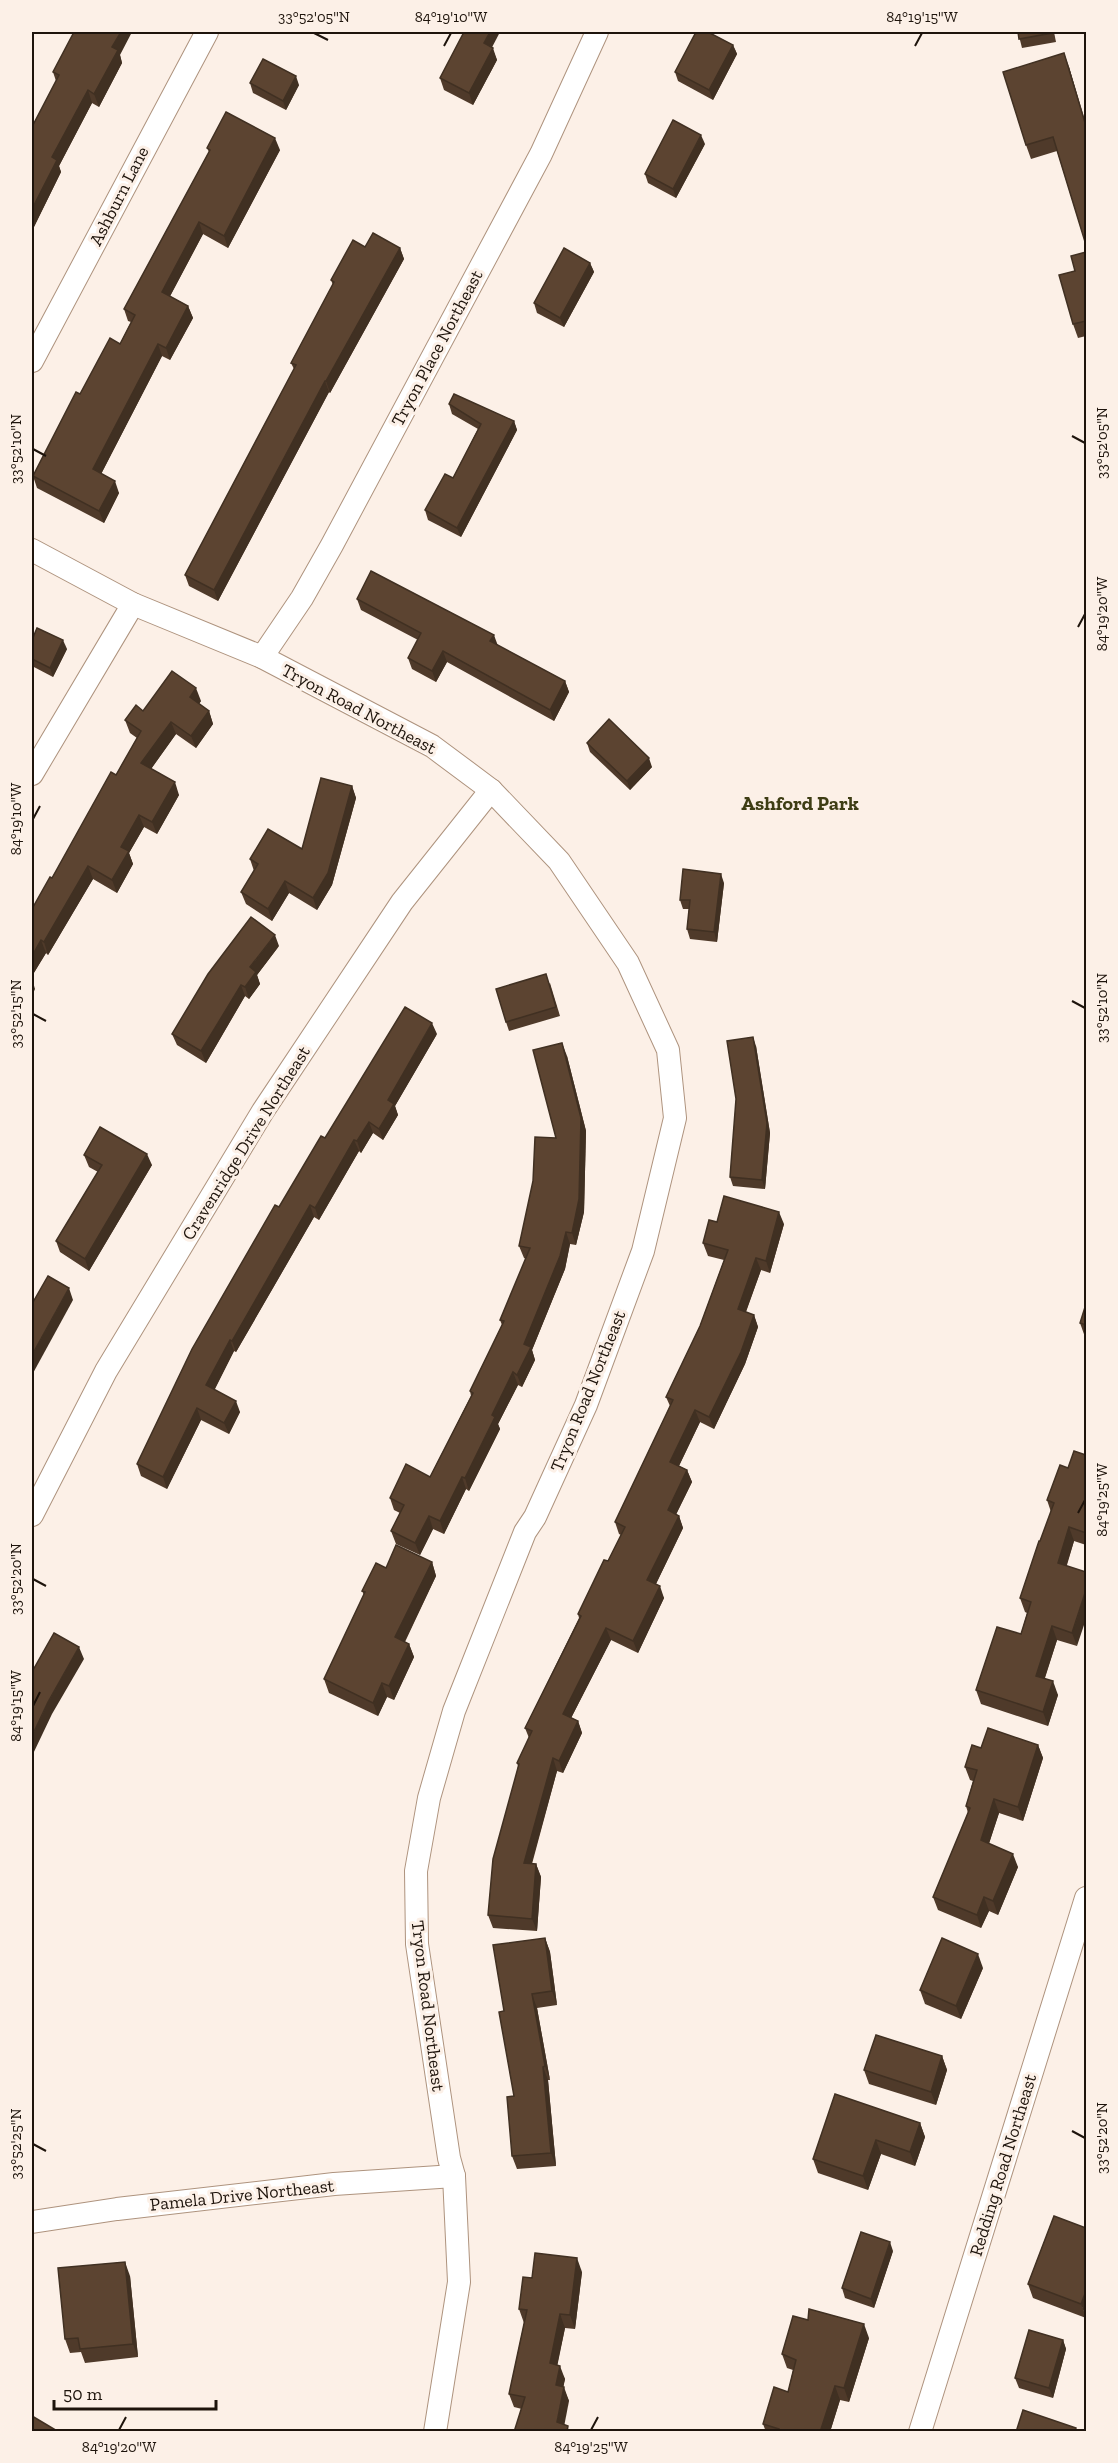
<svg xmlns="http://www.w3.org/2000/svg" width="1118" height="2463" viewBox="0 0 1118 2463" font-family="'Zilla Slab',serif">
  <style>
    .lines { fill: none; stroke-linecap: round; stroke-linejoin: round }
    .minor-casing { stroke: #ae937e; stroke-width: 24 }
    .minor { stroke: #fff; stroke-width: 22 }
    .wall { fill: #4f3a2a }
    .shaded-wall { fill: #403022 }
    .building { fill: #5c4431; stroke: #403022; stroke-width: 1.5 }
    .ticks { fill: none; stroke: #1e140c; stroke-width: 2 }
    .labels { text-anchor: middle; stroke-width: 6; stroke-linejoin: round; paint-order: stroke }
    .street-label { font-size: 18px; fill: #1e140c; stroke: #fcf0e7 }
    .neighbourhood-label { font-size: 20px; font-weight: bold; fill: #3e3d14; stroke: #fcf0e7 }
    .neatline { fill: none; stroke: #1e140c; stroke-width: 2 }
    .ticks-label { font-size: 15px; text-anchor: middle; fill: #1e140c }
  </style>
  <rect width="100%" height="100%" fill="#fcf0e7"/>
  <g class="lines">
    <g class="minor-casing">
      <g id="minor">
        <path d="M32 361 207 32"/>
        <path d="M32 550 133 604 262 657 432 746 491 790 559 861 628 963 668 1050 675 1118 643 1251 586 1405 535 1517 525 1532 454 1711 429 1798 416 1871 417 1944 449 2158 454 2176 459 2282 435 2432"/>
        <path d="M262 657 302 598 332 545 541 154 597 32"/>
        <path d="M32 774 133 604"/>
        <path d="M32 1515 106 1371 263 1111 402 902 491 790"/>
        <path d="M32 2222 117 2209 334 2184 454 2176"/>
        <path d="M920 2432 1086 1898"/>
      </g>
    </g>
    <use href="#minor" class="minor"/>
  </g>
  <g class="wall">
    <path d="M1018 32H1054L1056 42 1022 48Z"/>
    <path d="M733 45 737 54 713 100 678 81 675 72Z"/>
    <path d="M492 48 497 60 473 105 444 90 440 78Z"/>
    <path d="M120 55 122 63 99 107 92 103 59 166 61 172 32 231 56 81 53 72Z"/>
    <path d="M1069 67 1086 124V245L1057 151 1031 159 1026 145Z"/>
    <path d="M250 83 299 85 286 110 253 93Z"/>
    <path d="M705 144 676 198 648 183 645 174Z"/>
    <path d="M207 148 280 150 228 248 203 234 170 296 188 306 193 318 170 360 162 356 101 474 119 493 104 523 37 488 33 476 80 394 120 344 131 322 128 321 124 309 209 152Z"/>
    <path d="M365 247 400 248 404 259 330 393 329 392 218 601 189 586 185 575 294 369 291 363 333 285 331 280Z"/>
    <path d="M1086 252V336L1078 338 1073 324 1075 271Z"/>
    <path d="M590 263 594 272 564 327 537 313 534 303Z"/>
    <path d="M449 404 514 421 517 430 461 537 428 520 425 510 453 478 478 429 452 414Z"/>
    <path d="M357 599 565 681 569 692 554 721 447 662 436 682 412 669 408 658 418 640 361 610Z"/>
    <path d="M32 640 67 649 53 677 32 666Z"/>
    <path d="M201 701 199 704 209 711 213 724 196 748 176 734 151 769 179 795 157 834 144 827 129 853 133 864 117 893 93 879 48 955 46 953 32 976V909L52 878 116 775 137 738 130 733 125 720 143 711Z"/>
    <path d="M587 743 652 767 630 790 590 752Z"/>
    <path d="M352 786 356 798 332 885 317 910 289 893 272 921 246 904 241 892 254 871 250 859 302 849Z"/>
    <path d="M724 883 717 942 690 939 687 929 689 909H683L680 900Z"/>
    <path d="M279 946 257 975 260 984 249 999 245 996 206 1063 177 1045 172 1034Z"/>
    <path d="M550 983 560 1016 509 1031 506 1022Z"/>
    <path d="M437 1034 395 1106 398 1115 383 1140 373 1133 361 1153 359 1151 319 1220 314 1217 236 1352 234 1351 214 1390 240 1412 229 1434 201 1420 167 1489 141 1476 137 1464 279 1207 325 1138Z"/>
    <path d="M756 1046 770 1133 765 1189 733 1186 730 1177Z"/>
    <path d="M567 1056 586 1131 584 1212 576 1245 570 1244 565 1269 532 1350 535 1360 522 1387 518 1385 498 1424 500 1429 469 1491 466 1489 444 1534 433 1529 420 1555 396 1544 391 1531 400 1513 394 1510 390 1498 430 1477 471 1396 470 1391 502 1325 500 1320 526 1259 524 1258 519 1246 556 1138Z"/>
    <path d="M84 1155 152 1165 89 1271 60 1252 56 1241 98 1172 89 1167Z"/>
    <path d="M717 1222 784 1224 770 1273 761 1270 746 1312 754 1315 758 1327 745 1364 714 1429 700 1422 679 1466 687 1470 692 1482 676 1514 679 1516 683 1528 656 1584 664 1598 638 1653 611 1640 571 1718 578 1721 582 1733 563 1773 557 1771 532 1864H536L541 1877 537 1931 493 1928 488 1915 518 1766 517 1763 529 1738 525 1728 579 1618 578 1614 608 1561 621 1535 619 1534 615 1522 670 1406 666 1397 700 1326 724 1260 708 1256 703 1243Z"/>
    <path d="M1086 1304V1337H1085L1080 1323Z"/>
    <path d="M1086 1455V1545L1074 1541 1067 1565 1077 1646 1057 1640 1045 1678 1058 1695 1048 1726 981 1704 976 1690 1021 1634 1027 1613 1025 1612 1020 1598 1051 1512 1047 1500 1068 1468Z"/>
    <path d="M432 1562 436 1576 405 1642 409 1644 414 1657 394 1700 387 1697 378 1716 329 1693 324 1679 364 1595 362 1591 386 1568Z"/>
    <path d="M1038 1745 1043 1758 1023 1821 999 1813 989 1843 1018 1867 998 1915 989 1911 981 1928 938 1910 933 1897 968 1813 966 1806 973 1781 970 1780 965 1767 981 1748Z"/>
    <path d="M545 1938 550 1952 557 2005 537 2008 550 2080H548L556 2166 517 2169 512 2156 514 2096 504 2011Z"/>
    <path d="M983 1968 961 2019 925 2004 920 1990Z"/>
    <path d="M942 2056 947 2070 936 2105 869 2084 864 2070Z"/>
    <path d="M920 2123 925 2137 915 2166 881 2154 868 2190 818 2173 813 2159Z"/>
    <path d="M1054 2216 1086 2318 1033 2298 1028 2284Z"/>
    <path d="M893 2251 874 2308 845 2298 842 2288Z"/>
    <path d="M582 2272 575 2329 565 2328 557 2365 565 2379 563 2387 569 2401 522 2409 514 2407 509 2394 524 2323 519 2309 532 2278Z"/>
    <path d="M130 2276 138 2357 85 2363 81 2352 70 2353 65 2339Z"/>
    <path d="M869 2338 849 2402 840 2400 830 2432H766L763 2424 788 2392 793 2370 787 2368 782 2354Z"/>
    <path d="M1063 2340 1066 2349 1053 2398 1019 2388 1015 2378Z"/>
  </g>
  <g class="shaded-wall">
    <path d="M121 32H132L120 55 122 63 99 107 94 94 112 47Z"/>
    <path d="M490 32H500L488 55 484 43Z"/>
    <path d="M733 45 737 54 713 100 709 90Z"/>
    <path d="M493 48 497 60 473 105 469 93Z"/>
    <path d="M1064 53 1069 67 1086 126Z"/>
    <path d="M296 76 299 85 286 110 283 101Z"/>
    <path d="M88 90 92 103 59 166 61 172 32 231V209L52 157Z"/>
    <path d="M701 135 705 144 676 198 673 189Z"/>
    <path d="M275 138 280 150 228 248 224 236Z"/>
    <path d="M199 222 203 234 166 304 162 292Z"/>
    <path d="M400 248 404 259 330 393 326 381Z"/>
    <path d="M590 263 594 272 564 327 560 318Z"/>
    <path d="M188 306 193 318 170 360 166 348Z"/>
    <path d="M158 344 162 356 97 482 93 469Z"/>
    <path d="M325 381 329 392 218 601 214 590Z"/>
    <path d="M514 421 517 430 461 537 457 528Z"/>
    <path d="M115 481 119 493 104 523 99 511Z"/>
    <path d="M494 635 498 646 490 641Z"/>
    <path d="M63 640 67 649 53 677 50 668Z"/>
    <path d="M443 651 447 662 436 682 432 671Z"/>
    <path d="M565 681 569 692 554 721 550 710Z"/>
    <path d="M196 688 201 701 194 710 190 697Z"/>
    <path d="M209 711 213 724 196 748 191 736Z"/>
    <path d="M171 722 176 734 146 776 141 763Z"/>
    <path d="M649 758 652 767 630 790 627 781Z"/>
    <path d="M175 782 179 795 157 834 152 822Z"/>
    <path d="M352 786 356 798 332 885 317 910 313 898Z"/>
    <path d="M139 815 144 827 129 853 133 864 117 893 112 880 121 847Z"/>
    <path d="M88 866 93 879 48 955 44 942Z"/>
    <path d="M721 874 724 883 717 942 714 932Z"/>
    <path d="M285 881 289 893 272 921 268 909Z"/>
    <path d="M275 935 279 946 257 975 260 984 249 999 245 987 250 967Z"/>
    <path d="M41 940 46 953 32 976V956Z"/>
    <path d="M32 979 35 989 32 996Z"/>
    <path d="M241 985 245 996 206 1063 201 1051Z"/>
    <path d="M432 1023 437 1034 395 1106 398 1115 383 1140 379 1129 388 1100Z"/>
    <path d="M753 1037 756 1046 770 1133 765 1189 762 1180Z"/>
    <path d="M562 1043 567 1056 586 1131 584 1212 576 1245 572 1233Z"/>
    <path d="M369 1122 373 1133 361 1153 357 1141Z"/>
    <path d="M354 1140 359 1151 319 1220 315 1208Z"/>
    <path d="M147 1154 152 1165 89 1271 85 1259Z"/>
    <path d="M310 1205 314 1217 236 1352 232 1341Z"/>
    <path d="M779 1212 784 1224 770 1273 766 1261Z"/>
    <path d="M566 1232 570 1244 565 1269 532 1350 535 1360 522 1387 517 1375 524 1344Z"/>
    <path d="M756 1258 761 1270 742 1322 738 1309Z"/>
    <path d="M69 1288 73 1300 32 1375V1355Z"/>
    <path d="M754 1315 758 1327 745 1364 714 1429 709 1417Z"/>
    <path d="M230 1340 234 1351 211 1397 206 1385Z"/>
    <path d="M513 1372 518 1385 498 1424 500 1429 469 1491 465 1478 492 1415Z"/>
    <path d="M236 1401 240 1412 229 1434 224 1423Z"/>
    <path d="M197 1408 201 1420 167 1489 163 1477Z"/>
    <path d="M695 1410 700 1422 675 1474 670 1462Z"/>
    <path d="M687 1470 692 1482 672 1523 668 1510Z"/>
    <path d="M462 1477 466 1489 444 1534 440 1521Z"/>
    <path d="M429 1516 433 1529 420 1555 415 1543Z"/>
    <path d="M679 1516 683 1528 652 1592 647 1580Z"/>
    <path d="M1069 1527 1074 1541 1063 1576 1058 1563Z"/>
    <path d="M432 1562 436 1576 400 1651 395 1637Z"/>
    <path d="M660 1586 664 1598 638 1653 633 1641Z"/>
    <path d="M1086 1590V1619L1077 1646 1072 1633Z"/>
    <path d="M1052 1626 1057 1640 1041 1689 1036 1676Z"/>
    <path d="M606 1628 611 1640 567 1726 563 1714Z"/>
    <path d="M409 1644 414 1657 394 1700 389 1686Z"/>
    <path d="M79 1647 84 1659 52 1714 32 1756V1736L48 1702Z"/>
    <path d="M1053 1681 1058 1695 1048 1726 1043 1712Z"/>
    <path d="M382 1683 387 1697 378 1716 373 1703Z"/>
    <path d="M578 1721 582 1733 563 1773 559 1761Z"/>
    <path d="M1038 1745 1043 1758 1023 1821 1018 1807Z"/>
    <path d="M553 1758 557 1771 528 1876 524 1863Z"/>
    <path d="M994 1799 999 1813 986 1853 981 1840Z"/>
    <path d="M1013 1854 1018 1867 998 1915 993 1901Z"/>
    <path d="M536 1864 541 1877 537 1931 532 1919Z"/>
    <path d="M984 1897 989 1911 981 1928 977 1915Z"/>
    <path d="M545 1938 550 1952 557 2005 552 1991Z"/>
    <path d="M978 1954 983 1968 961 2019 956 2006Z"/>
    <path d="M532 1994 537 2008 550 2080 545 2066Z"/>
    <path d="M942 2056 947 2070 936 2105 931 2092Z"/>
    <path d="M543 2067 548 2080 556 2166 551 2153Z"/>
    <path d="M920 2123 925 2137 915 2166 910 2152Z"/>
    <path d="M876 2140 881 2154 868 2190 863 2176Z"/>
    <path d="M890 2242 893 2251 874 2308 871 2299Z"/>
    <path d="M577 2258 582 2272 575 2329 570 2315Z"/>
    <path d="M125 2262 130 2276 138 2357 133 2344Z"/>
    <path d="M1086 2291V2318L1081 2304Z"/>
    <path d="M560 2314 565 2328 555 2377 550 2363Z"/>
    <path d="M864 2324 869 2338 849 2402 844 2388Z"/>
    <path d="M1063 2340 1066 2349 1053 2398 1049 2388Z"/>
    <path d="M560 2366 565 2379 561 2399 556 2385Z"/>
    <path d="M835 2386 840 2400 830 2432H822L821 2429Z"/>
    <path d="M564 2387 569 2401 563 2432 557 2422Z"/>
  </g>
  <g class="building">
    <path d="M74 32H121L112 47 118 50 94 94 88 90 52 157 57 160 32 209V127L59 75 53 72Z"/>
    <path d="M464 32H490L484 43 493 48 469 93 440 78Z"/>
    <path d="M696 32H708L733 45 709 90 675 72Z"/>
    <path d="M1018 32H1052V33L1019 39Z"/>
    <path d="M1064 53 1086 126V245L1053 137 1026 145 1003 72Z"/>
    <path d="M263 59 296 76 283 101 250 83Z"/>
    <path d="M226 112 275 138 224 236 199 222 162 292 188 306 166 348 158 344 93 469 115 481 99 511 33 476 76 392 80 394 110 338 120 344 135 315 124 309 210 150 207 148Z"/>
    <path d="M673 120 701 135 673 189 645 174Z"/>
    <path d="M373 233 400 248 326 381H325L214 590 185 575 296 365 291 363 334 282 331 280 353 240 365 247Z"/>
    <path d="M564 248 590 263 560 318 534 303Z"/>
    <path d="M1086 252V321L1073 324 1059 275 1075 271 1071 256Z"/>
    <path d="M454 394 514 421 457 528 425 510 445 474 453 478 481 424 449 404Z"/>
    <path d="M371 571 494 635 490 641 565 681 550 710 443 651 432 671 408 658 421 633 357 599Z"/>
    <path d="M37 628 63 640 50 668 32 659V640Z"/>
    <path d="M172 671 196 688 190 697 209 711 191 736 171 722 141 763 175 782 152 822 139 815 121 847 129 851 112 880 88 866 44 942 41 940 32 956V909L50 877 52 878 111 772 116 775 141 731 125 720 136 705 143 711Z"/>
    <path d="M609 719 649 758 627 781 587 743Z"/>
    <path d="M321 778 352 786 328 873 313 898 285 881 268 909 241 892 258 864 250 859 268 829 302 849Z"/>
    <path d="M683 869 721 874 714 932 687 929 690 900H680Z"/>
    <path d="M251 917 275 935 250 967 256 972 245 987 241 985 201 1051 172 1034 208 974Z"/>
    <path d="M546 974 556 1007 506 1022 496 989Z"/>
    <path d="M405 1007 432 1023 388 1100 394 1104 379 1129 369 1122 357 1141 354 1140 315 1208 310 1205 232 1341 230 1340 206 1385 236 1401 224 1423 197 1408 163 1477 137 1464 192 1349 275 1205 279 1207 321 1136 325 1138Z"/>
    <path d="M753 1037 767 1123 762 1180 730 1177 736 1099 727 1041Z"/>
    <path d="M562 1043 581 1118 579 1199 572 1233 566 1232 560 1256 524 1344 531 1347 517 1375 513 1372 492 1415 495 1417 465 1478 462 1477 440 1521 429 1516 415 1543 391 1531 404 1505 390 1498 406 1464 430 1477 473 1393 470 1391 504 1321 500 1320 530 1248 519 1246 533 1181 535 1137 556 1138 533 1050Z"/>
    <path d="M100 1127 147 1154 85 1259 56 1241 102 1165 84 1155Z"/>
    <path d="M724 1196 779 1212 766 1261 756 1258 738 1309 754 1315 741 1352 709 1417 695 1410 670 1462 687 1470 668 1510 679 1516 647 1580 660 1586 633 1641 606 1628 563 1714 578 1721 559 1761 553 1758 524 1863 536 1864 532 1919 488 1915 493 1859 519 1764 517 1763 532 1731 525 1728 581 1616 578 1614 604 1560 608 1561 625 1527 615 1522 673 1400 666 1397 700 1326 728 1250 703 1243 709 1220 717 1222Z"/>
    <path d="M48 1276 69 1288 32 1355V1304Z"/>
    <path d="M1086 1304V1325L1080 1323Z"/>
    <path d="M1074 1451 1086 1455V1533L1069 1527 1058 1563 1086 1572V1590L1072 1633 1052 1626 1036 1676 1053 1681 1043 1712 976 1690 997 1627 1021 1634 1031 1602 1020 1598 1039 1541H1040L1054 1503 1047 1500 1060 1465 1068 1468Z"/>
    <path d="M396 1545 432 1562 395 1637 409 1644 389 1686 382 1683 373 1703 324 1679 365 1592 362 1591 376 1563 386 1568Z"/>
    <path d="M54 1633 79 1647 48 1702 32 1736V1672Z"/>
    <path d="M988 1728 1038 1745 1018 1807 994 1799 981 1840 1013 1854 993 1901 984 1897 977 1915 933 1897 970 1808 966 1806 977 1770 965 1767 972 1745 981 1748Z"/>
    <path d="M545 1938 552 1991 532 1994 545 2066 543 2067 551 2153 512 2156 507 2097 514 2096 499 2012 504 2011 493 1945Z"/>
    <path d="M942 1938 978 1954 956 2006 920 1990Z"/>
    <path d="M876 2035 942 2056 931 2092 864 2070Z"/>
    <path d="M835 2094 920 2123 910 2152 876 2140 863 2176 813 2159Z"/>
    <path d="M1054 2216 1086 2228V2291L1081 2304 1028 2284Z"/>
    <path d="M861 2232 890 2242 871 2299 842 2288Z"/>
    <path d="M535 2253 577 2258 570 2315 560 2314 550 2363 560 2366 556 2385 564 2387 557 2422 568 2426 567 2432H514L525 2397 509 2394 527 2310 519 2309 523 2277 532 2278Z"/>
    <path d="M125 2262 133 2344 80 2349 78 2338 65 2339 58 2268Z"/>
    <path d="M809 2309 864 2324 844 2388 835 2386 821 2429 828 2432H778L779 2429 763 2424 774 2387 788 2392 796 2360 782 2354 793 2316 808 2320Z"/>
    <path d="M1029 2330 1063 2340 1049 2388 1015 2378Z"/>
    <path d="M1023 2410 1076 2428 1075 2432H1016Z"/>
    <path d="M32 2416 59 2432H32Z"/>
  </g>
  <path class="ticks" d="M314 33 328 40M444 46 451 33M915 46 922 33M1072 436 1085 443M33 449 46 456M1078 627 1085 614M33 819 40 806M1072 1001 1085 1008M33 1014 46 1021M1078 1513 1085 1500M33 1579 46 1586M33 1706 40 1692M1072 2131 1085 2138M33 2144 46 2151M119 2430 126 2417M591 2430 598 2417"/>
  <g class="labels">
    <g class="street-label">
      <text transform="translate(119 196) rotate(-63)" y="6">Ashburn Lane</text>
      <text transform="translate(437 348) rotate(-62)" y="6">Tryon Place Northeast</text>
      <text transform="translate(359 709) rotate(28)" y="6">Tryon Road Northeast</text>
      <text transform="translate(246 1143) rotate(-58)" y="6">Cravenridge Drive Northeast</text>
      <text transform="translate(588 1391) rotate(-68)" y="6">Tryon Road Northeast</text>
      <text transform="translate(428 2006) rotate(83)" y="6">Tryon Road Northeast</text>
      <text transform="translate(1003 2165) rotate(-73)" y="6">Redding Road Northeast</text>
      <text transform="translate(242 2195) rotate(-6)" y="6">Pamela Drive Northeast</text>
    </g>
    <g class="neighbourhood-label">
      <text x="800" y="810">Ashford Park</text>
    </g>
  </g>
  <rect width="1118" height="2463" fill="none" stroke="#fcf0e7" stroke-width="66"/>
  <path d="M54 2400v9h162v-9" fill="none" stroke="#1e140c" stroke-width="3"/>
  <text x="63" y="2400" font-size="18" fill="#1e140c" stroke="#fcf0e7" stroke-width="4.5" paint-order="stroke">50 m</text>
  <rect x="33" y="33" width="1052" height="2397" class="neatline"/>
  <g class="ticks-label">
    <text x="314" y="22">33°52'05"N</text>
    <text x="451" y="22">84°19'10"W</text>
    <text x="922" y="22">84°19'15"W</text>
    <text transform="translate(1102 443) rotate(-90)" y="5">33°52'05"N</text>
    <text transform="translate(16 449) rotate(-90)" y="5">33°52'10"N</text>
    <text transform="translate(1102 614) rotate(-90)" y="5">84°19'20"W</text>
    <text transform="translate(16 819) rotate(-90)" y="5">84°19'10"W</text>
    <text transform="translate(1102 1008) rotate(-90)" y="5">33°52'10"N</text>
    <text transform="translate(16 1014) rotate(-90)" y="5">33°52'15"N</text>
    <text transform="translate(1102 1500) rotate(-90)" y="5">84°19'25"W</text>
    <text transform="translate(16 1579) rotate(-90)" y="5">33°52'20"N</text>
    <text transform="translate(16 1706) rotate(-90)" y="5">84°19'15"W</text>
    <text transform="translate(1102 2138) rotate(-90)" y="5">33°52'20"N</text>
    <text transform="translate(16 2144) rotate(-90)" y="5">33°52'25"N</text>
    <text x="119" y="2452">84°19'20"W</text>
    <text x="591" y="2452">84°19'25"W</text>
  </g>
</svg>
